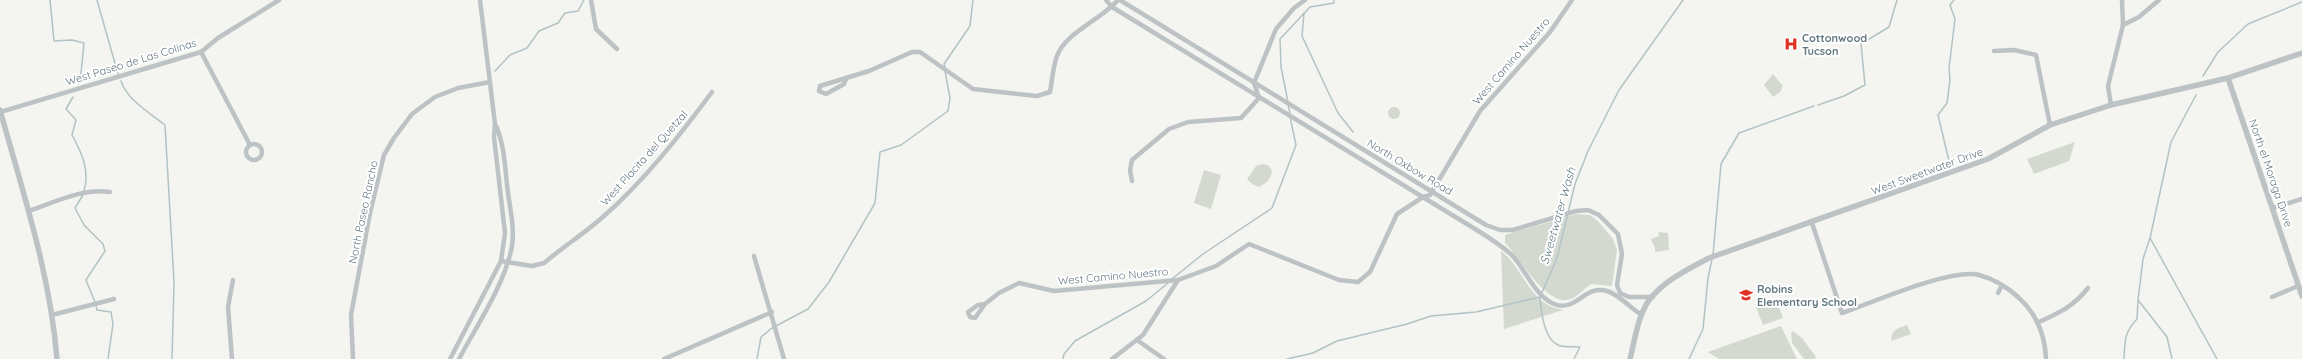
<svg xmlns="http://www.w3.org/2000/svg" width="2302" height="359" viewBox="0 0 2302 359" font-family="Quicksand,sans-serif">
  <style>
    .green { fill: #d4d9cf }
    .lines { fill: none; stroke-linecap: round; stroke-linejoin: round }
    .stream { stroke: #b3c3c5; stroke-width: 1.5 }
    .minor { stroke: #bdc2c4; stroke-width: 4.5 }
    .tertiary { stroke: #bdc2c4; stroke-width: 5.5 }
    .labels { text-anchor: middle; stroke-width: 4; stroke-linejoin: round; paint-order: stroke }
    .poi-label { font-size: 11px; font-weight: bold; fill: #637881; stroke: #fff; text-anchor: start }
    .street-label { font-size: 11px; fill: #637881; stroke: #fff }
    .water-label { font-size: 12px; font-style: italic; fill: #5f7b7f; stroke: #fff }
  </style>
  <rect width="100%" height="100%" fill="#f4f4f0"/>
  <g class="green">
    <path d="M1773 74 1783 86 1780 92 1773 97 1764 85Z"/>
    <circle cx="1394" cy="113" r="6"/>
    <path d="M2075 142 2069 161 2034 174 2027 159Z"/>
    <path d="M1262 164 1268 165 1272 170C1271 179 1267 183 1259 187L1252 184 1247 179 1256 166Z"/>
    <path d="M1204 170 1221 175 1211 209 1194 203Z"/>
    <path d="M1576 214 1590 215 1598 221 1613 239 1617 250 1612 286 1591 284C1585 288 1578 296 1571 299 1546 308 1519 256 1505 243V235Z"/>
    <path d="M1658 232 1668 233 1669 250 1655 252V248L1651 239 1659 236Z"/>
    <path d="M1501 251C1520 265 1527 293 1548 305 1552 308 1558 308 1563 310L1504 329Z"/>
    <path d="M1776 299 1783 318 1763 325 1756 307Z"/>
    <path d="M1907 325 1911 334 1891 341C1892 330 1895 329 1907 325Z"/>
    <path d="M1781 326 1797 359H1719L1708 352Z"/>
    <path d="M1793 331 1802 338 1816 357 1814 359H1804L1792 343 1791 333Z"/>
  </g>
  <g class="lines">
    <g class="stream">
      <path d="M50 0 54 41 72 40 84 43 80 83"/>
      <path d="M97 0 118 74"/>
      <path d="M1304 13 1302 36 1338 113 1353 132"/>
      <path d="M945 67 944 64 970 26 973 0"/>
      <path d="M495 71 510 55 527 48 539 31 558 23 565 13 578 11 584 0"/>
      <path d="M2203 76 2218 52 2248 24 2302 2"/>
      <path d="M121 81C127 100 150 113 165 125L174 282 172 359"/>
      <path d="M2196 95 2171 142 2150 238 2217 359"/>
      <path d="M73 97 66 109 76 120 72 135C82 153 90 171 84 191"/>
      <path d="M1288 102 1281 67 1280 39 1310 7 1334 3V0"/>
      <path d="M1288 105 1290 113"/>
      <path d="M1818 105 1844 96 1865 85 1861 44 1889 27 1897 0"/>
      <path d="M1949 161 1938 115 1947 103 1950 80 1949 68 1955 19 1950 5 1954 0"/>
      <path d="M83 195 75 208 84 225 103 244 105 251 86 280 95 302"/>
      <path d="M2150 238 2143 259 2138 300 2167 337 2172 359"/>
      <path d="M1713 255 1721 164 1739 133 1814 106"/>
      <path d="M1172 279 1203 254 1272 208 1296 145 1290 117"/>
      <path d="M1540 297C1541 311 1544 339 1558 345 1564 348 1574 346 1580 347L1574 359"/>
      <path d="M96 306 97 310 111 312 113 324 108 359"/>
      <path d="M757 359 761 337 772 328 808 309 829 282 875 203 880 152 901 145 948 111 950 98 945 71"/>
      <path d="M1063 359 1064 354 1075 341 1146 301 1168 283"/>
      <path d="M1287 359 1313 353 1337 341 1407 324 1431 316 1476 312 1540 297 1557 258 1575 184 1588 151 1619 90 1683 0"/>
      <path d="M1689 359 1703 329 1708 278 1712 259"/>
      <path d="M2124 359C2125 340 2124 333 2137 319L2138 301"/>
    </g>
    <g class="minor">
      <path d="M591 0 596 29 617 49"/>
      <path d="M1106 0 1112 7 1480 232C1491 239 1502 246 1512 255 1525 269 1535 296 1554 304 1576 313 1585 284 1607 291 1620 295 1630 308 1642 315"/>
      <path d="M1120 0 1486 225 1500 230H1513L1576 211 1588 210 1599 215 1618 234 1622 254 1617 285 1620 293 1629 297H1653"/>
      <path d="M2123 25 2139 17 2159 0"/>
      <path d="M1994 51 2014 50 2036 55 2050 125"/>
      <path d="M201 52 250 145"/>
      <path d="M846 79 844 84 826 94 819 91 820 86 869 71 912 52H920L973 89 1037 96 1050 92C1052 81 1053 67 1057 56 1065 33 1102 19 1118 0"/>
      <path d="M2111 105 2108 86 2123 25 2122 0"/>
      <path d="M0 112 201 52 218 38 279 0"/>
      <circle cx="254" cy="152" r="8"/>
      <path d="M1132 181 1130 170 1132 160 1169 129 1188 122 1241 118 1259 98 1254 83 1276 29 1294 8 1305 0"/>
      <path d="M2272 208 2302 199"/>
      <path d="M29 211C55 202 83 188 110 192"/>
      <path d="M1812 223 1842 313C1872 303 1950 268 1979 275 1994 279 2007 287 2018 297 2037 314 2045 334 2046 359"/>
      <path d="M754 256 784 359"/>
      <path d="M501 261 532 266 544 263C563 247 585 233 604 216 645 180 680 135 712 92"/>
      <path d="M1998 293 2002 285"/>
      <path d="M2272 297 2298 286"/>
      <path d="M985 304 978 305 968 312 970 317 975 318 985 304 999 293 1019 283 1054 291 1178 280 1216 266 1249 244 1339 280 1358 282 1370 272 1397 214 1423 197 1430 195 1480 111 1550 32 1572 0"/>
      <path d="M52 315 114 299"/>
      <path d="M2039 322C2059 313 2074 306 2088 288"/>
      <path d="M1137 340 1164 359"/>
      <path d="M232 359 228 307 233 280"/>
      <path d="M353 359 351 315 370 213 384 155 394 138 412 114 435 97 458 88 490 82"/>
      <path d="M450 359 501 261 505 233 494 137 495 124 480 0"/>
      <path d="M459 359C477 325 505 284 512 246 515 226 509 205 507 185 505 165 504 144 496 126"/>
      <path d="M664 359 772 312"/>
      <path d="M1112 359 1143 335 1178 280"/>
    </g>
    <g class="tertiary">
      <path d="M2228 78 2302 296"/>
      <path d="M0 110C23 193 50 273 57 359"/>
      <path d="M1630 359C1634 344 1636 326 1643 311 1653 286 1686 270 1709 258L1988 159 2050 125 2111 105 2228 78 2302 53"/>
    </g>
  </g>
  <defs>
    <g id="hospital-bare" transform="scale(1.08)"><path d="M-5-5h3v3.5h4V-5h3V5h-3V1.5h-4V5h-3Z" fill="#df3425" stroke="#fff" stroke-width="2.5" paint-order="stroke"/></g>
    <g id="school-bare" transform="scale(1.08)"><path d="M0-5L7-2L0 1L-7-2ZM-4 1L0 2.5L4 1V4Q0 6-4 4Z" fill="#df3425" stroke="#fff" stroke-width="2.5" paint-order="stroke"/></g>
  </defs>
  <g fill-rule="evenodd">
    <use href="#hospital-bare" x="1791" y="44"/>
    <use href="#school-bare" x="1746" y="295"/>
  </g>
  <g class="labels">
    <g class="poi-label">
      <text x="1802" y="42">Cottonwood<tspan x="1802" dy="13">Tucson</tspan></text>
      <text x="1757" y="293">Robins<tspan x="1757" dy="13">Elementary School</tspan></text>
    </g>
    <g class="street-label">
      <text transform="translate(1511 61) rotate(-49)" y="4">West Camino Nuestro</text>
      <text transform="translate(131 62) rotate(-17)" y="4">West Paseo de Las Colinas</text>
      <text transform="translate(644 158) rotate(-48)" y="4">West Placita del Quetzal</text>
      <text transform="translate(1410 167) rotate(31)" y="4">North Oxbow Road</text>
      <text transform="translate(1927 171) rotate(-20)" y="4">West Sweetwater Drive</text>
      <text transform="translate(2271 173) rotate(71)" y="4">North el Moraga Drive</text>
      <text transform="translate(363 212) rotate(-78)" y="4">North Paseo Rancho</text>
      <text transform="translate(1113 276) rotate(-5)" y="4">West Camino Nuestro</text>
    </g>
    <g class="water-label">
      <text transform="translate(1558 216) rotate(-74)" y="4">Sweetwater Wash</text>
    </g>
  </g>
</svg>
